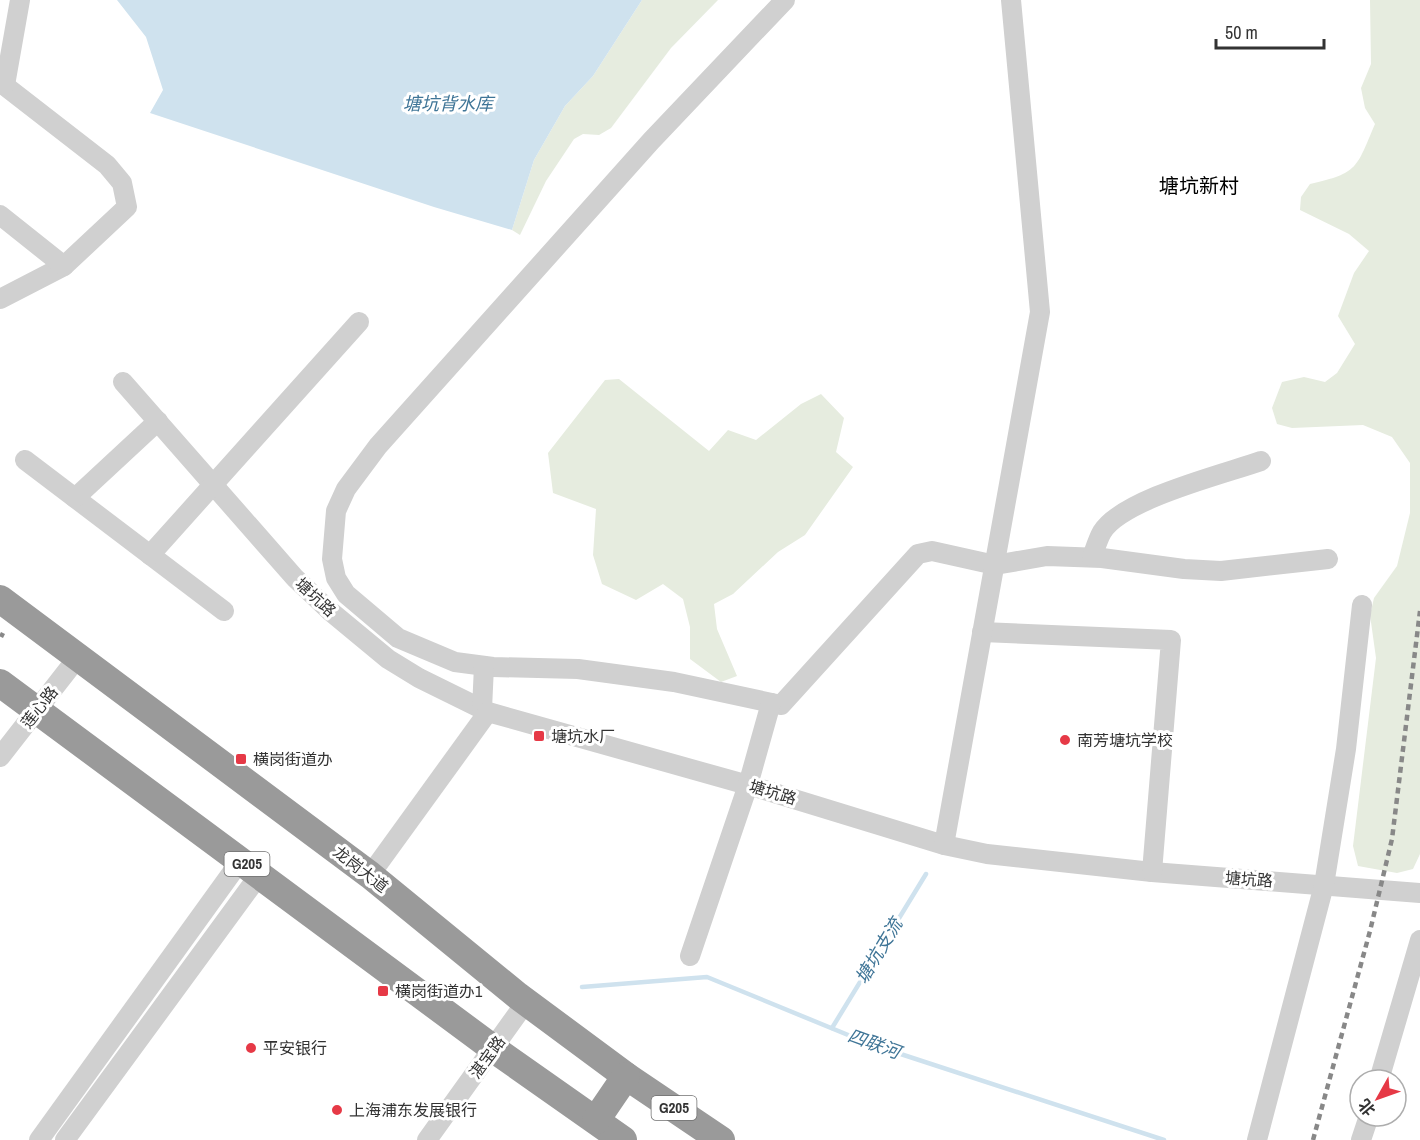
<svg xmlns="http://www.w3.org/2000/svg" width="1420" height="1140" viewBox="0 0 1420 1140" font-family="'Archivo Narrow','Noto Sans SC',sans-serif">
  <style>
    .green { fill: #e6ecdf }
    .water { fill: #cfe2ee }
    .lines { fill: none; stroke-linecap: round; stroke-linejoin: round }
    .stream { stroke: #cfe2ee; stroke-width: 4.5 }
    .minor { stroke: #d0d0d0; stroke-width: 20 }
    .highway { stroke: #9a9a9a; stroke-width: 28 }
    .rail { stroke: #888; stroke-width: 4.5; stroke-dasharray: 6 4.5; stroke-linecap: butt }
    .poi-dot { fill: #e63946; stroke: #fff; stroke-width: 2 }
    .labels { text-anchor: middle; stroke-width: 6; stroke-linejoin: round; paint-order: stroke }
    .shield { fill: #fff; stroke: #707070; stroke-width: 1.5 }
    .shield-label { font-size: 15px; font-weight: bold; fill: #333 }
    .street-label { font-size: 16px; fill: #333; stroke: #fff }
    .poi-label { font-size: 16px; fill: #333; stroke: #fff; text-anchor: start }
    .water-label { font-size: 18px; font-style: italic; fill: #3f7597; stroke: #fff }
    .quarter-label { font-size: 20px; fill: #000; stroke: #fff }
  </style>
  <rect width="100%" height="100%" fill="#fff"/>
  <g class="green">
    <path d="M642 0H718L671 48 611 128 599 135 583 134 574 139 546 181 520 235 512 230 534 160 565 106 593 76Z"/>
    <path d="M1370 0H1420V854L1413 869 1397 873 1358 866 1353 846 1376 658 1370 615 1374 598 1397 566 1410 513V463L1392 437 1363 425 1292 428 1277 424 1272 408 1282 382 1304 377 1325 382 1337 373 1355 344 1338 316 1354 273 1369 251 1349 234 1300 210 1301 197 1310 184C1359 173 1356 168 1375 124L1365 108 1361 88 1371 64Z"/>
    <path d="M619 379 709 451 728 430 756 440 801 404 821 394 844 418 836 452 853 467 805 535 778 552 733 594 714 604 717 629 737 676 721 682 690 659V627L683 599 663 584 636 600 602 584 593 555 596 509 553 493 548 453 605 380Z"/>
  </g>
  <path class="water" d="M117 0H642L593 76 565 106 534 160 512 230 434 207 150 113 163 90 146 37Z"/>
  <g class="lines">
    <g class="stream">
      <path d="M582 987 707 977 870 1044 1164 1140"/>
      <path d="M832 1028 926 874"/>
    </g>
    <g class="minor">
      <path d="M785 0 651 141 378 446 346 489 336 511 332 559 336 578 346 594 398 638 455 662 493 667 578 669 674 682 781 705 918 554 932 551 995 565 1047 556 1102 558 1184 569 1221 571 1328 559"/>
      <path d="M0 82 107 165 122 183 127 207 64 266 0 299"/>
      <path d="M5 85 20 0"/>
      <path d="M0 215 64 266"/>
      <path d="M123 382 295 578 330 611 388 659 419 678 488 712 748 785 944 845 987 854 1152 872 1420 893"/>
      <path d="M25 460 224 611"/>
      <path d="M75 498 158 421"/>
      <path d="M150 555 359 322"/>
      <path d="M1092 557C1095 549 1098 539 1102 532 1122 499 1224 474 1261 461"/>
      <path d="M982 632 1171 640 1152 872"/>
      <path d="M482 709 484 666"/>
      <path d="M0 757 78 657"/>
      <path d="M944 845 1040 312 1011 0"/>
      <path d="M370 875 488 712"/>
      <path d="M690 956 748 785 771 703"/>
      <path d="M1379 1080 1420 940"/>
      <path d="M39 1140 241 860"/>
      <path d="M65 1140 260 874"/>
      <path d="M427 1140 526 1002"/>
      <path d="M1257 1140 1324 885 1346 749 1362 605"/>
      <path d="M1361 1140 1369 1116"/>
    </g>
    <g class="highway">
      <path d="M0 599 370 875 518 996 626 1076 721 1140"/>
      <path d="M0 683 498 1052 623 1140"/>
      <path d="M596 1120 626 1076"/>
    </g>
    <g class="rail">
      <path d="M0 634 4 636"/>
      <path d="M1313 1140 1370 931 1392 839 1420 611"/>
    </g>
  </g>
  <g class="poi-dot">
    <rect x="533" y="730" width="12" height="12" rx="3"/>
    <circle cx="1065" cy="740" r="6"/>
    <rect x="235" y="753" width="12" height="12" rx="3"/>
    <rect x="377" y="985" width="12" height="12" rx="3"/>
    <circle cx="251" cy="1048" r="6"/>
    <circle cx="337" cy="1110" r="6"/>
  </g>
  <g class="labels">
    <g class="shield">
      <rect x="224.5" y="852" width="45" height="24" rx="4.5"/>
      <rect x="651.5" y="1096" width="45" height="24" rx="4.5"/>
    </g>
    <g class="shield-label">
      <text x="247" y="869">G205</text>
      <text x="674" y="1113">G205</text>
    </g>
    <g class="street-label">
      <text transform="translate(316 597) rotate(43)" y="6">塘坑路</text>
      <text transform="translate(39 707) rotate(-52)" y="6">莲心路</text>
      <text transform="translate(773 792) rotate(17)" y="6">塘坑路</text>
      <text transform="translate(361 869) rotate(38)" y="6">龙岗大道</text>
      <text transform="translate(1249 879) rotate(4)" y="6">塘坑路</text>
      <text transform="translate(487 1057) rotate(-54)" y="6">湛宝路</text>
    </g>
    <g class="poi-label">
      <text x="551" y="742">塘坑水厂</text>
      <text x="1077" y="746">南芳塘坑学校</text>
      <text x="253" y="765">横岗街道办</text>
      <text x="395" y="997">横岗街道办1</text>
      <text x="263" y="1054">平安银行</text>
      <text x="349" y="1116">上海浦东发展银行</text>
    </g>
    <g class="water-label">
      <text x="448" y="110">塘坑背水库</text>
      <text transform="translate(879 951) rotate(-59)" y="6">塘坑支流</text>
      <text transform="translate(874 1044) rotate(20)" y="6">四联河</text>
    </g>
    <g class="quarter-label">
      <text x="1199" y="193">塘坑新村</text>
    </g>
  </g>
  <g transform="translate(1378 1098) rotate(230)"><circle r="28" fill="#ffffff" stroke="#adadad" stroke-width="1.5"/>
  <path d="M0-4.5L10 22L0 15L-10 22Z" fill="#e63946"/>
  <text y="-9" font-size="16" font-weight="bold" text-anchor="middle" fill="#333333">北</text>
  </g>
  <path d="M1216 39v9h108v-9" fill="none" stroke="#333333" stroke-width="3"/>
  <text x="1225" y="39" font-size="18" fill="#333333" stroke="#ffffff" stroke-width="4.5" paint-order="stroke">50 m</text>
</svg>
